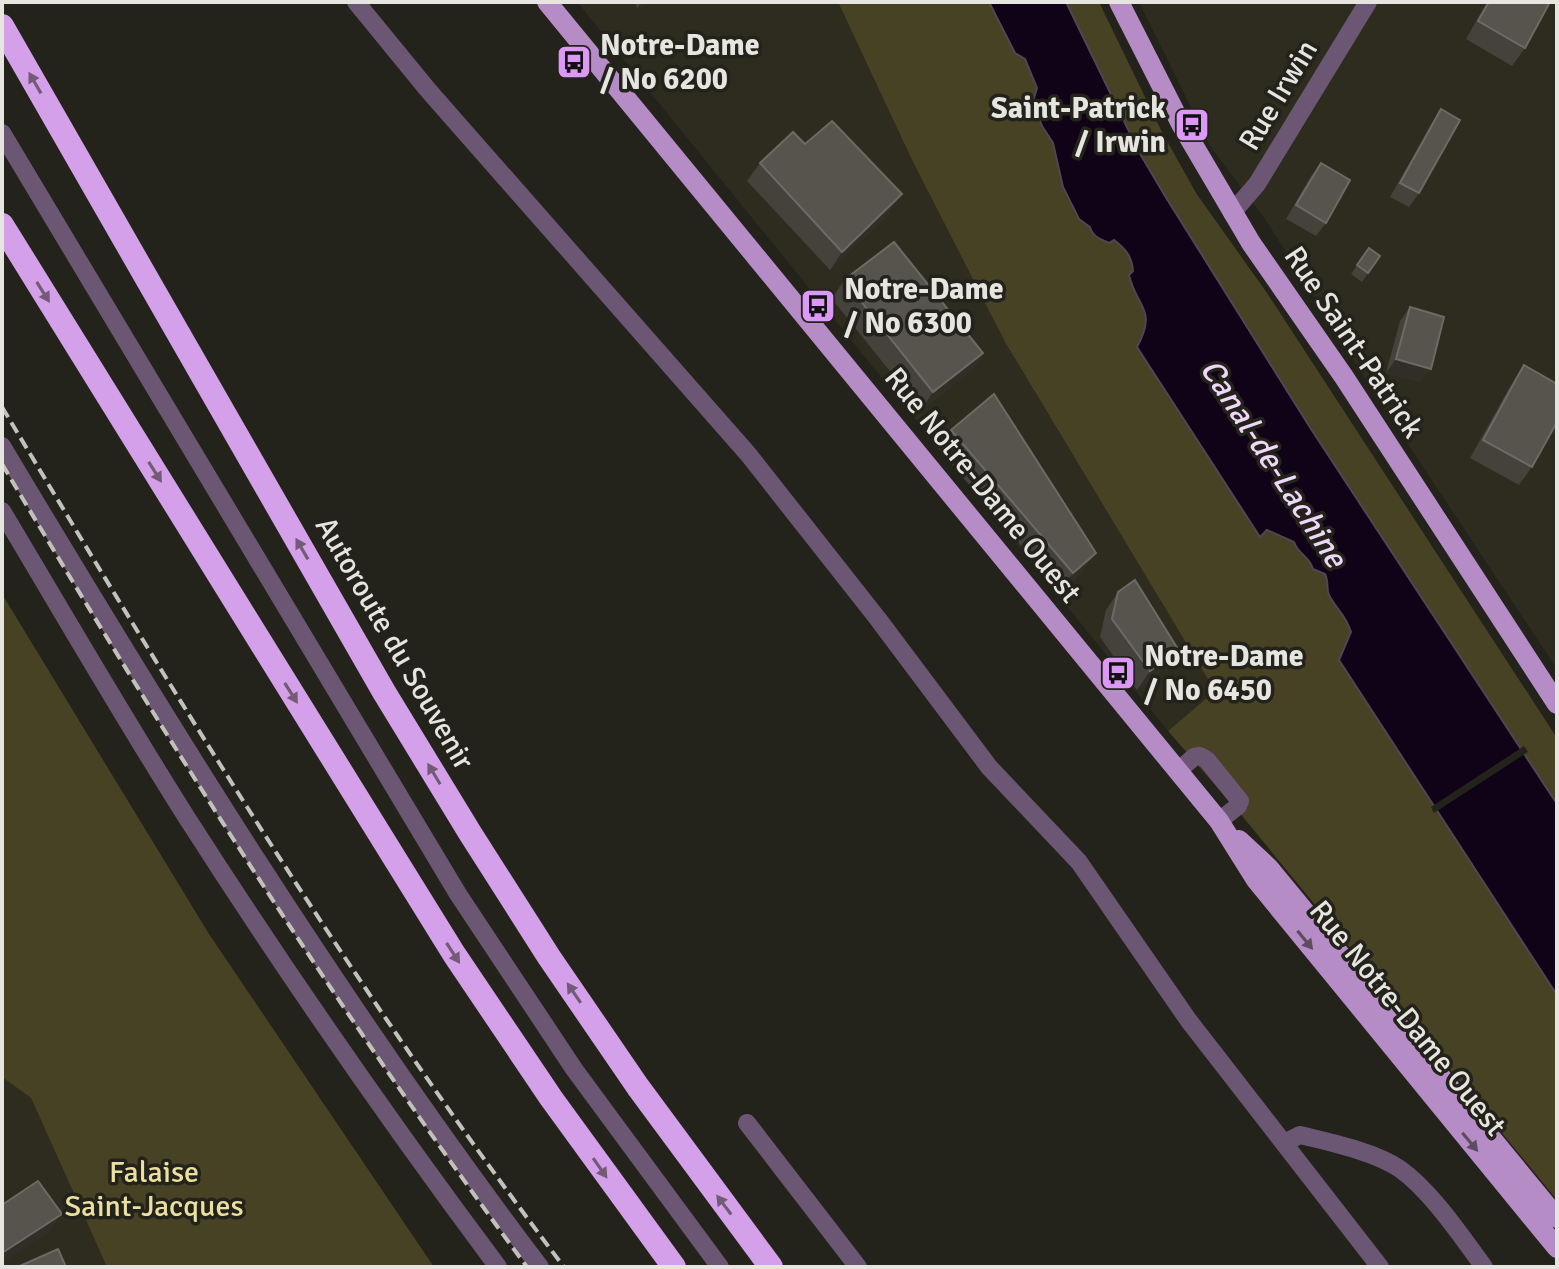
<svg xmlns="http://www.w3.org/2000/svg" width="1559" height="1269" viewBox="0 0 1559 1269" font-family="Signika,sans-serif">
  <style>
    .built { fill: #2e2c1f }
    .green { fill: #474224 }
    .water { fill: #100217; stroke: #504653; stroke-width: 2 }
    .pier { fill: #23221b }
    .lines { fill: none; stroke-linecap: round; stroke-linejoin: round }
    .minor { stroke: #6b5774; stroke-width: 18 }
    .major { stroke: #b68cc7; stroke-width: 20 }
    .highway { stroke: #d4a0e9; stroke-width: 24 }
    .rail { stroke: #c2c1bb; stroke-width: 4; stroke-dasharray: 12 6; stroke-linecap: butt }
    .wall { fill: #44423b }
    .shaded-wall { fill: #302e27 }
    .building { fill: #56544d; stroke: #6c6a64; stroke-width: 2 }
    .oneway { fill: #735b78 }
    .oneway2 { fill: #5e4c60 }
    .labels { text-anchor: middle; stroke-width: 7; stroke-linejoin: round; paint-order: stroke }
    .poi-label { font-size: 30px; font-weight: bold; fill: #e6e5e0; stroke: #23221b; text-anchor: start }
    .street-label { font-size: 30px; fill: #e6e5e0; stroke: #23221b }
    .park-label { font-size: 30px; fill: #ebe09f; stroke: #23221b }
    .water-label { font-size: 32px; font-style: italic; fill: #eed7f8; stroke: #23221b }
  </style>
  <rect width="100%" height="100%" fill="#23221b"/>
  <g class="built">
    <path d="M577 2H838L912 160 1005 342 1215 691 1168 731Z"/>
    <path d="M1139 2H1557V669L1372 390 1265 219 1210 146Z"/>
    <path d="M2 1077 31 1098 107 1267H2Z"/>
  </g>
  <g class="green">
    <path d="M838 2H1099L1161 130 1196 193 1267 293 1557 738V1200L1243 817 1168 731 1215 691 1005 342 912 160Z"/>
    <path d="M2 594 209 934 434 1267H107L31 1098 2 1077Z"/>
  </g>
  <path class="water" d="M989 2H1066L1139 152 1165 196 1311 429 1557 804V995L1339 660 1351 632C1346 615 1336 609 1329 595 1326 588 1329 582 1325 574L1313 569C1310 557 1298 554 1294 542L1267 530 1260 537 1137 347C1158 309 1136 307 1129 275L1133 271C1132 257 1126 249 1114 240L1109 243C1100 239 1092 236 1090 227L1079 219 1063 187 1053 143 1042 126 1033 101 1037 88 1025 59 1015 53Z"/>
  <path class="pier" d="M1524 746 1528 752 1434 813 1431 807Z"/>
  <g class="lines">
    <g class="minor">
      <path d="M356 2 428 90 748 454 878 619 989 767 1079 862 1189 1021 1380 1267"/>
      <path d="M2 133 458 894 574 1069 720 1267"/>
      <path d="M1232 213 1257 184 1368 2"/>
      <path d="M2 446C170 727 342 1006 540 1267"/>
      <path d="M2 511C63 613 123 717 187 818 285 971 389 1121 498 1267"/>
      <path d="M1178 771 1194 757 1200 756 1207 760 1240 801 1238 806 1219 821"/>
      <path d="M747 1123 858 1267"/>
      <path d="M1284 1143 1300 1135C1329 1142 1376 1152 1400 1169 1431 1191 1461 1236 1484 1267"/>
    </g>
    <g class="major">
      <path d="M547 2 1219 821 1256 880 1557 1248"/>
      <path d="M1119 2 1181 124 1251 243 1344 377 1557 704"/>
      <path d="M1239 840 1269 868 1557 1218"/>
    </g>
    <g class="highway">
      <path d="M2 26 384 692 470 833 549 957 638 1087 771 1267"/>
      <path d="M2 225 454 954 551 1098 674 1267"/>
    </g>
    <g class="rail">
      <path d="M2 407C178 701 356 993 564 1267"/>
      <path d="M2 464C166 739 336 1009 527 1267"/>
    </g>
  </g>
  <g class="wall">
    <path d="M635 2H650L637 8Z"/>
    <path d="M1487 2H1550L1525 48 1512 66 1466 39Z"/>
    <path d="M1441 109 1419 193 1409 207 1390 197 1432 123Z"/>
    <path d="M805 144 890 213 830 270 747 181 760 163Z"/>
    <path d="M1321 163 1326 223 1316 236 1286 219 1311 176Z"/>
    <path d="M1369 248 1380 256 1362 282 1351 274Z"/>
    <path d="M844 280 983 353 970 371 921 410 832 299Z"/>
    <path d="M1410 307 1421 382 1386 373 1400 321Z"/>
    <path d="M1524 365 1532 467 1519 485 1470 458 1512 383Z"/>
    <path d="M951 430 1083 571 1060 591 938 448Z"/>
    <path d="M1118 592 1178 649 1166 667 1137 690 1100 637 1106 610Z"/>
  </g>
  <g class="shaded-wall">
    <path d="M642 2H650L637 8Z"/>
    <path d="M902 194 890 213 830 270 842 252Z"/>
    <path d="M983 353 970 371 921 410 933 392Z"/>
    <path d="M1396 359 1431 369 1421 382 1386 373Z"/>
    <path d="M1096 553 1083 571 1060 591 1073 573Z"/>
    <path d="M1178 649 1166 667 1137 690 1150 671Z"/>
    <path d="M62 1214 49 1232 2 1263V1253Z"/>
  </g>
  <g class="building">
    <path d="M1489 2H1550L1525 48 1478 21Z"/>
    <path d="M1441 109 1460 120 1419 193 1400 183Z"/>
    <path d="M832 121 902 194 842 252 760 163 793 132 805 144Z"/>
    <path d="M1321 163 1350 180 1326 223 1296 205Z"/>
    <path d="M894 242 983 353 933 392 844 280Z"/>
    <path d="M1369 248 1380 256 1368 273 1357 265Z"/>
    <path d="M1410 307 1444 317 1431 369 1396 359Z"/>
    <path d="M1524 365 1557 384V422L1532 467 1483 440Z"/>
    <path d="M994 394 1096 553 1073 573 951 430Z"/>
    <path d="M1135 580 1178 649 1150 671 1112 619 1118 592Z"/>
    <path d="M38 1181 62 1214 2 1253V1205Z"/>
    <path d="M58 1249 66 1267H20V1266Z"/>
  </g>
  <defs><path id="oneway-solid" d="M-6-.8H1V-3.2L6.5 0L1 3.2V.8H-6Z" transform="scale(2)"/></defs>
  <g class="oneway">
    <use href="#oneway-solid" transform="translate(35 83) rotate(-120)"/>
    <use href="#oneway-solid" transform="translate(43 292) rotate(58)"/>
    <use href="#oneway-solid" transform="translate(155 472) rotate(58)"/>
    <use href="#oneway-solid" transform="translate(302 549) rotate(-120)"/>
    <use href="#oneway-solid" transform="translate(291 693) rotate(58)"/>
    <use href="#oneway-solid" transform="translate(434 774) rotate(-121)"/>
    <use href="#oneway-solid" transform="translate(453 953) rotate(57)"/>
    <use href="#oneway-solid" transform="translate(574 993) rotate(-124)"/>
    <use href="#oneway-solid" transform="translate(600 1168) rotate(55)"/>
    <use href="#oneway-solid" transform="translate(724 1205) rotate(-127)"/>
  </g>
  <g class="oneway2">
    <use href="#oneway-solid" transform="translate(1305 940) rotate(51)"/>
    <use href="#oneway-solid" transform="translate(1470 1142) rotate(50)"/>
  </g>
  <defs>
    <g id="bus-square" transform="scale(1.8)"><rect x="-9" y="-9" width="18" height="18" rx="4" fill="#db99f5" stroke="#23221b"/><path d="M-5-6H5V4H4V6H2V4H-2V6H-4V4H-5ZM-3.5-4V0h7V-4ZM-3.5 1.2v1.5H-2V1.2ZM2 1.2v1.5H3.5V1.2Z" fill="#111"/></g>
  </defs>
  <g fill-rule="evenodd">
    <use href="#bus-square" x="574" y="62"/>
    <use href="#bus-square" x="1192" y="125"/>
    <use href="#bus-square" x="818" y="306"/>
    <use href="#bus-square" x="1118" y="673"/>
  </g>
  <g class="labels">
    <g class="poi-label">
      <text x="600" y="55">Notre-Dame<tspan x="600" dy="34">/ No 6200</tspan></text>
      <text x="1166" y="118" text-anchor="end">Saint-Patrick<tspan x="1166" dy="34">/ Irwin</tspan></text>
      <text x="844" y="299">Notre-Dame<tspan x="844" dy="34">/ No 6300</tspan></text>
      <text x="1144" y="666">Notre-Dame<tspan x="1144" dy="34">/ No 6450</tspan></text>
    </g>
    <g class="street-label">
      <text transform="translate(1278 95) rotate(-59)" y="10">Rue Irwin</text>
      <text transform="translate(1354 342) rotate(56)" y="10">Rue Saint-Patrick</text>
      <text transform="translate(983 485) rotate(51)" y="10">Rue Notre-Dame Ouest</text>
      <text transform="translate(395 643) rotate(60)" y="10">Autoroute du Souvenir</text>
      <text transform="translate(1408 1018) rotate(51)" y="10">Rue Notre-Dame Ouest</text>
    </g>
    <g class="park-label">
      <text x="154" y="1182">Falaise<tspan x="154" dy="34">Saint-Jacques</tspan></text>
    </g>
    <g class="water-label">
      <text transform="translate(1274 463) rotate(57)" y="11">Canal-de-Lachine</text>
    </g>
  </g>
  <rect width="1559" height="1269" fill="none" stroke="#e6e5e0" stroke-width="8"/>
</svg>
